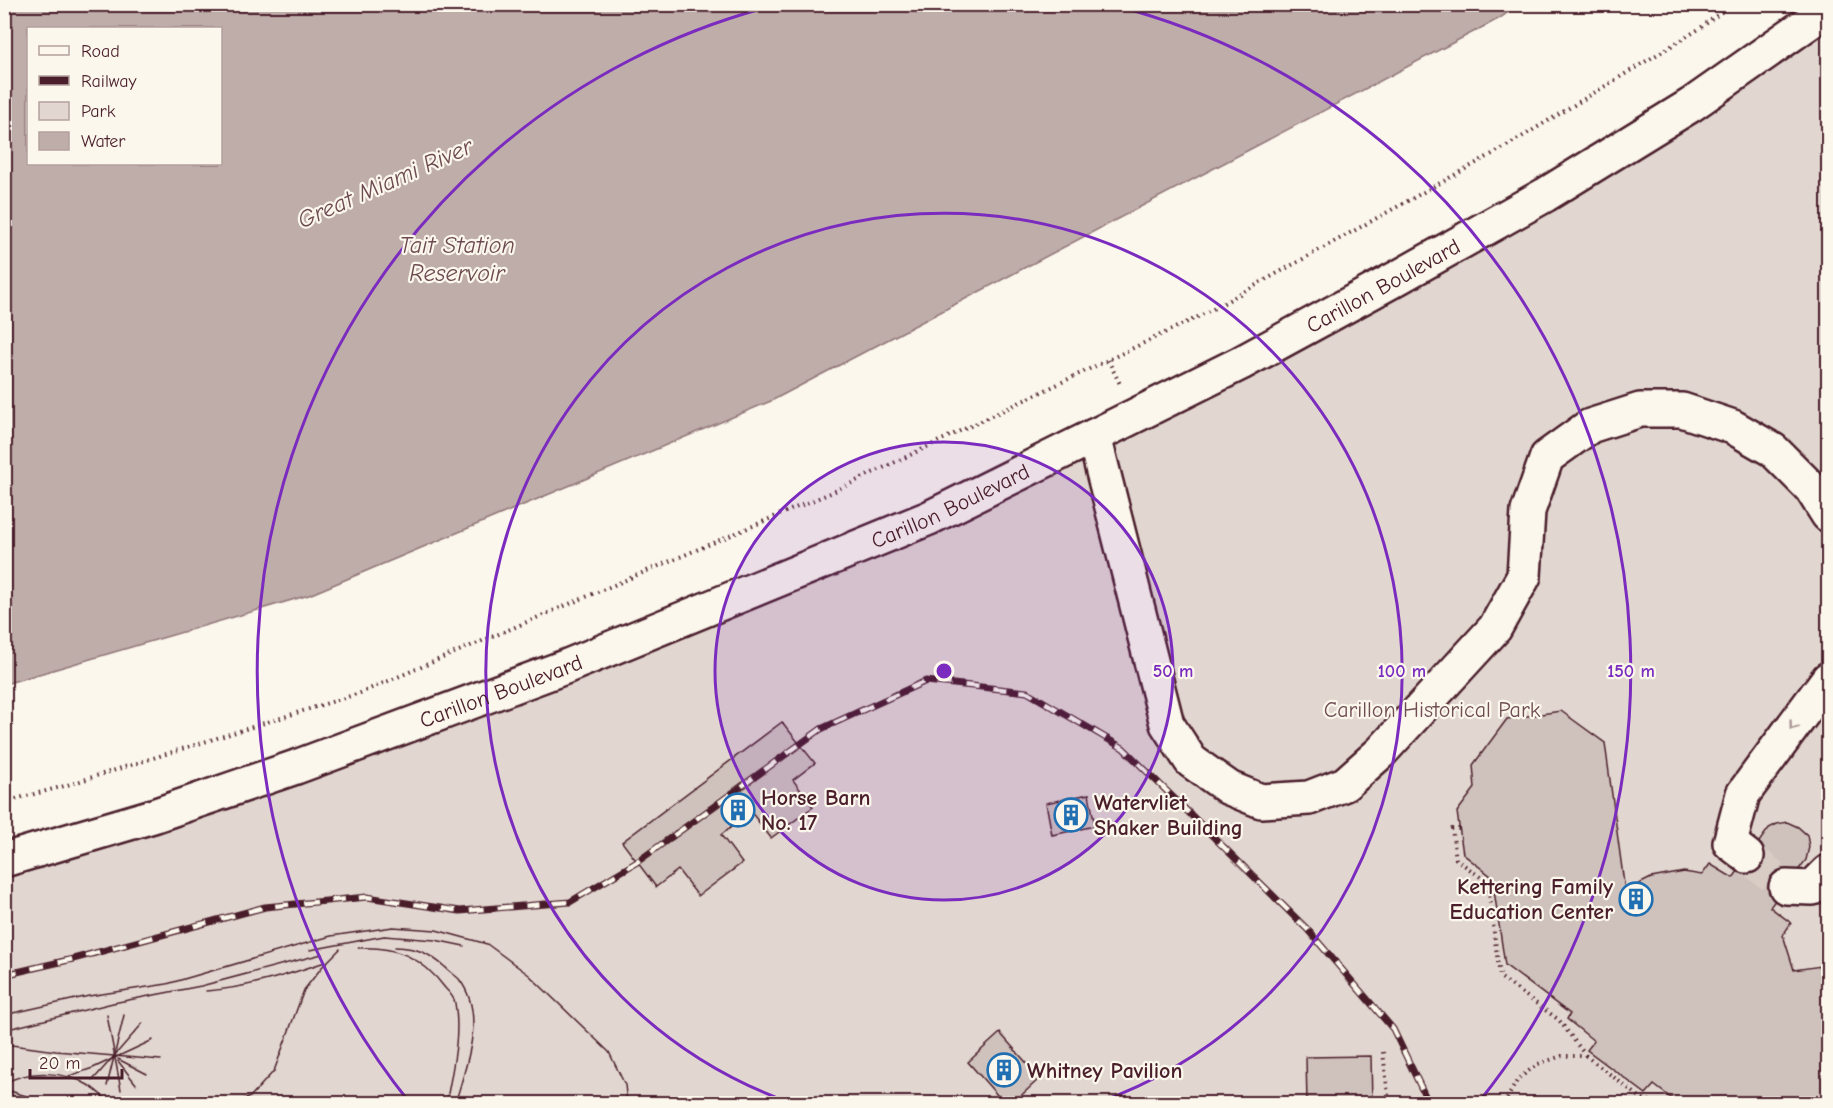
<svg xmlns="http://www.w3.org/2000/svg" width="1833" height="1108" viewBox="0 0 1833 1108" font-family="'Comic Neue',sans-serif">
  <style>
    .green { fill: #e2d7d0; stroke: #967b7e; stroke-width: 1.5 }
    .water { fill: #bfadaa; stroke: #907477; stroke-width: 1.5; fill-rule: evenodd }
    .building { fill: #cfc2bc; stroke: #4a1f2b; stroke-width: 1.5 }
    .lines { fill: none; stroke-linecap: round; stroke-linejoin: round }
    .minor-tunnel { stroke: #d8ccc5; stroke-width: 33; stroke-dasharray: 33 16; stroke-linecap: butt }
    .minor-casing { stroke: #4a1f2b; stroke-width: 38 }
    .path { stroke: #4a1f2b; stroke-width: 4; stroke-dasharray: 1.5 4.5; stroke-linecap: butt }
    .minor { stroke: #fbf7ec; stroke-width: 33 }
    .tram { stroke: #4a1f2b; stroke-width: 1.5 }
    .rail-casing { stroke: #4a1f2b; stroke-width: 7 }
    .rail { stroke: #fbf7ec; stroke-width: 4.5; stroke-dasharray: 14; stroke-linecap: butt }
    .oneway { stroke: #ab9695 }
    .ring { fill: none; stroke: #7b2cbf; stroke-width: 3 }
    .labels { text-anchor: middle; stroke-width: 4.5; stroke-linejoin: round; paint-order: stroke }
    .street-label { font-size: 22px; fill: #4a1f2b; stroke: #fbf7ec }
    .park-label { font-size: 22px; fill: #704d54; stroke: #fbf7ec }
    .poi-label { font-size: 22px; font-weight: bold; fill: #4a1f2b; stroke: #fbf7ec; text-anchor: start }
    .water-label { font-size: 24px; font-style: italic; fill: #6d4a51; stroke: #fbf7ec }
    .centre { fill: #7b2cbf; stroke: #fbf7ec; stroke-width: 3 }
    .ring-label { font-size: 18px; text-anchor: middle; font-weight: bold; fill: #7b2cbf; stroke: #fbf7ec; stroke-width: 4.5; stroke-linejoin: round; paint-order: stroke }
  </style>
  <rect width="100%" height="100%" fill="#fbf7ec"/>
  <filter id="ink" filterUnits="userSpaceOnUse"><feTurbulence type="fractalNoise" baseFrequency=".0167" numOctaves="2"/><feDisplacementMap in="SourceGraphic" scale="12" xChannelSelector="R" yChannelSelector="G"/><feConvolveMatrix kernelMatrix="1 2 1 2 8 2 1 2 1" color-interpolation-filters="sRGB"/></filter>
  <g filter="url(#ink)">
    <path class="green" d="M1828 9V1103L5 1104V860L565 667 1241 363Z"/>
    <path class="water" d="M5 4H1518V5L1500 18 771 401 309 595 5 684ZM28 28H220V164H28Z"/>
    <g class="building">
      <path d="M1561 711 1605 743 1625 891 1651 878 1684 872 1702 875 1710 864 1733 878 1769 828 1777 824 1787 822 1798 827 1807 835 1809 847 1806 860 1770 907 1791 923 1783 935 1794 970 1828 965V1104H1691L1686 1100 1683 1104H1679L1654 1085 1646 1094 1587 1050 1594 1041 1567 1019 1570 1014 1505 965 1492 877 1463 854 1457 812 1475 788 1473 765 1507 719Z"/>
      <path d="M782 722 815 763 793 780 813 807 771 838 751 812 721 835 742 863 698 896 678 870 656 887 622 842Z"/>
      <path d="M1089 794 1095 826 1052 835 1046 803Z"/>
      <path d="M1000 1033 1040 1078 1012 1104H1005L968 1062Z"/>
      <path d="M1371 1056 1372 1103 1307 1104 1306 1057Z"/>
      <path d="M4 1089 51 1104H4Z"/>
    </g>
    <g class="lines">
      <path class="minor-tunnel" d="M1747 856 1786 887"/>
      <g class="minor-casing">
        <g id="minor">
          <path d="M1094 436 1167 724 1191 761 1229 788 1261 801 1309 798 1345 784 1381 752 1495 628 1524 576 1528 511 1547 457 1590 426 1640 410H1682L1733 427 1773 450 1811 488 1828 515"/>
          <path d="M1747 856 1730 843 1743 794 1828 679"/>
          <path id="s1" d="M4 860 153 816 296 767 565 667 929 518 1241 363 1399 277 1545 195 1691 105 1828 9"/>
          <path d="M1786 887 1812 888 1828 872"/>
        </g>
      </g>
      <g class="path">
        <path d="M1108 360 1121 386"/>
        <path d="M4 802 61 787 360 693 835 491 1202 315 1505 147 1699 29 1732 4"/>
        <path d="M1459 829H1452L1456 859 1487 882 1500 977 1559 1020 1586 1056"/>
        <path d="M1383 1052 1389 1104"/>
        <path d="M1504 1104 1518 1079 1538 1064 1562 1056H1586L1641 1098 1658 1104"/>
      </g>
      <use href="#minor" class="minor"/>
      <g class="tram">
        <path d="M395 947C418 948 427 952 445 967 449 971 455 975 459 979 487 1015 466 1065 455 1104"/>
        <path d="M358 948C396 946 422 957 445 988 449 992 454 997 455 1003 461 1035 452 1072 446 1104"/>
        <path d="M310 950 384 936 435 940 464 946"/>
        <path d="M206 991C247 988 287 975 325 962"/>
        <path d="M4 1015 89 996 167 984 331 936 393 927 436 930 487 944 529 975 609 1052 625 1085 627 1104"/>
        <path d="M107 1015 121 1090"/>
        <path d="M4 1030 113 1003 201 986 322 954"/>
        <path d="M4 1044 56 1051 161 1060"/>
        <path d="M118 1059 147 1074"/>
        <path d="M118 1061 136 1084"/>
        <path d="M69 1076 93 1068 153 1040"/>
        <path d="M93 1080 143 1023"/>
        <path d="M4 1084C28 1069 64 1071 88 1085 98 1091 105 1100 116 1104"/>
        <path d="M107 1086 124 1015"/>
        <path d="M231 1104 250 1097 274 1071 304 990 322 967 340 949"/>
      </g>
      <g class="rail-casing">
        <path id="rail" d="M4 975 73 959 265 907 367 897 460 911 570 902 637 862 821 729 926 681 1027 692 1123 748 1307 929 1393 1029 1429 1104"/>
      </g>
      <use href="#rail" class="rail"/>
    </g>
    <defs><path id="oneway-chevron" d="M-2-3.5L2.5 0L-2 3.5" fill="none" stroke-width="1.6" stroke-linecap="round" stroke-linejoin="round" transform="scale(1.5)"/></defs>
    <use class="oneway" href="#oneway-chevron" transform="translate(1793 726) rotate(127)"/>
  </g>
  <circle cx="944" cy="671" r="229" fill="#7b2cbf" fill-opacity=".12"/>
  <g class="ring">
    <circle cx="944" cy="671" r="229"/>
    <path d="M791 1103A458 458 0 1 1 1097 1103"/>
    <path d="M410 1103A687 687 0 0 1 772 6M1116 6A687 687 0 0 1 1478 1103"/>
  </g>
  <defs>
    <g id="building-ring" transform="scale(1.725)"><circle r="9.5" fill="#fbf7ec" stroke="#1f6fb2" stroke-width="1.5"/><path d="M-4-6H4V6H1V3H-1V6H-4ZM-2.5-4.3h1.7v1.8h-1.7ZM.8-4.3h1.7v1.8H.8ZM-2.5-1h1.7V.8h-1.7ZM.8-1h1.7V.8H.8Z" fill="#1f6fb2"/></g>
  </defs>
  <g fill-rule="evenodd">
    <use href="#building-ring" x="738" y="810"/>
    <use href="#building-ring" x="1071" y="815"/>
    <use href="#building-ring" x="1636" y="899"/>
    <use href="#building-ring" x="1004" y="1070"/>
  </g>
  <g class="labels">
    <g class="street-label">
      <text dy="8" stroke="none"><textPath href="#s1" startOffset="1497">Carillon Boulevard</textPath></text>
      <text dy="8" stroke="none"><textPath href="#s1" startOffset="1011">Carillon Boulevard</textPath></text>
      <text dy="8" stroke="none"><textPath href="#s1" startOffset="525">Carillon Boulevard</textPath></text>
    </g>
    <g class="park-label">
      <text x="1432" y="717">Carillon Historical Park</text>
    </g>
    <g class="poi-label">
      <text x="761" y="805">Horse Barn<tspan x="761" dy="25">No. 17</tspan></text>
      <text x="1094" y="810">Watervliet<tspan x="1094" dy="25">Shaker Building</tspan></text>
      <text x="1613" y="894" text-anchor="end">Kettering Family<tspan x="1613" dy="25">Education Center</tspan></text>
      <text x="1027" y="1078">Whitney Pavilion</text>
    </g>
    <g class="water-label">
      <text transform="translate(385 183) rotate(-24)" y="8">Great Miami River</text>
      <text x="457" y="253">Tait Station<tspan x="457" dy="28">Reservoir</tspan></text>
    </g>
  </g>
  <circle cx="944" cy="671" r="9" class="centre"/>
  <g class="ring-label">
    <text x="1173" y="677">50 m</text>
    <text x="1402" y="677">100 m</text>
    <text x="1631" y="677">150 m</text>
  </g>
  <rect width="1833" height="1108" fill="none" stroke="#fbf7ec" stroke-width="24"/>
  <rect x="12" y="12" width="1809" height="1084" fill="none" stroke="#4a1f2b" stroke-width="2" filter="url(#ink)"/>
  <rect x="27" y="27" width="195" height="138" fill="#fbf7ec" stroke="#b4a19f" stroke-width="1.5"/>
  <rect x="39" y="46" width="30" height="9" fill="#fbf7ec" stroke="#b4a19f" stroke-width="1.5"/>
  <text x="81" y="57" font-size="18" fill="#4a1f2b">Road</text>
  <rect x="39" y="76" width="30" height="9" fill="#4a1f2b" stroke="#b4a19f" stroke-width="1.5"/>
  <text x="81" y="87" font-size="18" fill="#4a1f2b">Railway</text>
  <rect x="39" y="102" width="30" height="18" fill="#e2d7d0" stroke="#b4a19f" stroke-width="1.5"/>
  <text x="81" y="117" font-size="18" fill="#4a1f2b">Park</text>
  <rect x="39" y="132" width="30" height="18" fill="#bfadaa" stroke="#b4a19f" stroke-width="1.5"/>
  <text x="81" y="147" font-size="18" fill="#4a1f2b">Water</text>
  <path d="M30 1069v9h92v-9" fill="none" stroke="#4a1f2b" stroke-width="3"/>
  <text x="39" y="1069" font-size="18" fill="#4a1f2b" stroke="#fbf7ec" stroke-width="4.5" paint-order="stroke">20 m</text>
</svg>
